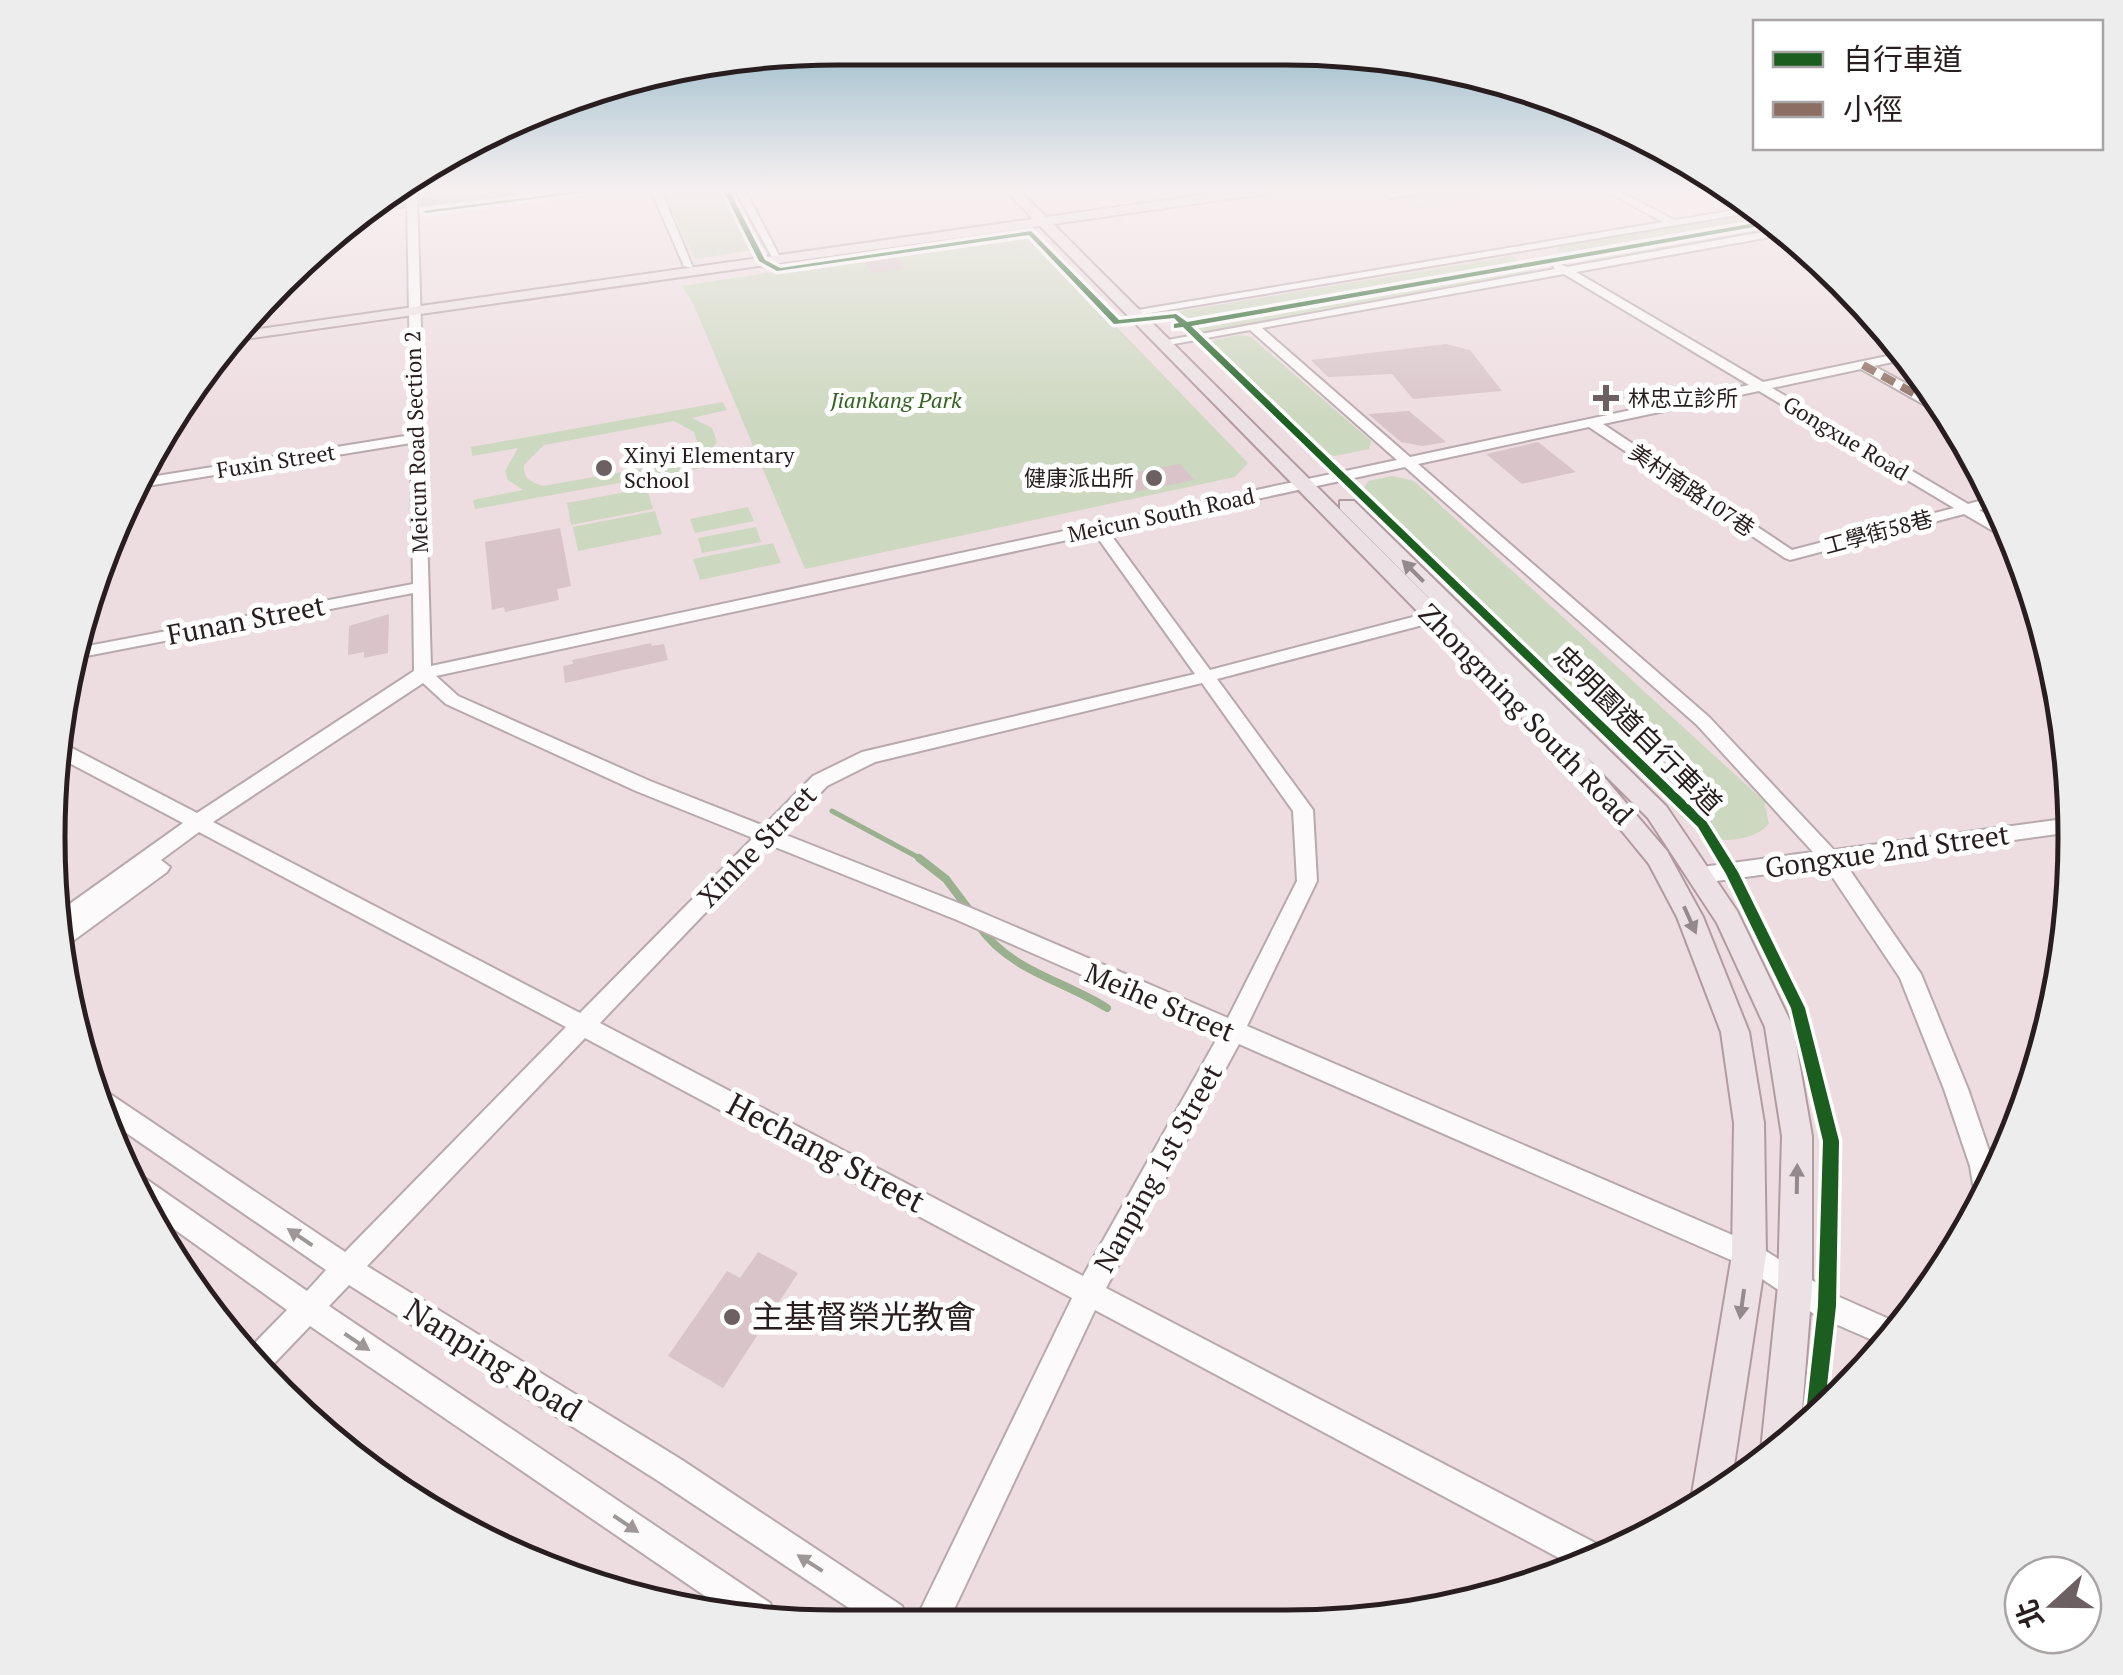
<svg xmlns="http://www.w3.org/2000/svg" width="2123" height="1675" viewBox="0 0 2123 1675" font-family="'PT Serif','Noto Sans TC',serif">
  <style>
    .green { fill: #cdd8c0; fill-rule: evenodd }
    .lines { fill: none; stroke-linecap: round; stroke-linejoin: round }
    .stream-far1 { stroke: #9bb08e; stroke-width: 5 }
    .stream { stroke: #9bb08e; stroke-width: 8 }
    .river { fill: #9bb08e; fill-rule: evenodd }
    .building { fill: #d8c4c9 }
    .minor-casing { stroke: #b7a9ac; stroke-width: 4 }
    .major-casing { stroke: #b19aa0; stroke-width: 4 }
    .minor { fill: #fcfafa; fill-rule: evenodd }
    .major { fill: #ece2e5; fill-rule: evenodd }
    .quiet { stroke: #8d6e63; stroke-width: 8; stroke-dasharray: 14 8; stroke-linecap: butt }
    .cycleway-casing { stroke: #fff; stroke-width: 7 }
    .cycleway { fill: #1b5e20; fill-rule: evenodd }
    .oneway { fill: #94898c }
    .oneway2 { fill: #9d9797 }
    .poi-dot { fill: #6d6063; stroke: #fff; stroke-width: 4 }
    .labels { text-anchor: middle; stroke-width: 10; stroke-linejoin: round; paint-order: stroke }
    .far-poi-label { font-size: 22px; fill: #281d1f; stroke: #fff; text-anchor: start }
    .far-park-label { font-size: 22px; font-style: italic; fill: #356421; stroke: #fff }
    .far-street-label { font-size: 22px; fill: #281d1f; stroke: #fff }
    .street-label { font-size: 28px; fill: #281d1f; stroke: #fff }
    .near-street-label { font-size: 32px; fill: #281d1f; stroke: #fff }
    .near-poi-label { font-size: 32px; fill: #281d1f; stroke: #fff; text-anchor: start }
    .rim { fill: none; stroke: #281d1f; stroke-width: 5 }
  </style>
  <rect width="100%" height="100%" fill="#eedde0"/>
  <g class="green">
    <path d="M732 188 766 248 695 259 661 189Z"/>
    <path d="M1458 188H1555L1417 208 1400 196Z"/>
    <path d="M1762 212 1784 227 1588 261 1572 259 1558 251 1559 245Z"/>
    <path d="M1011 236 1031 238 1248 463 1235 477 805 569 693 303 682 286Z"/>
    <path d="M1513 256 1542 276 1189 336 1163 314Z"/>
    <path d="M1239 335 1251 337 1371 441 1369 449 1335 456 1317 452 1202 343Z"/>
    <path d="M723 402 727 410 692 418 712 428 717 442 704 458 737 452 740 461 475 509 473 500 523 490 508 480 505 471 518 448 472 456 471 447ZM674 421 694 432 697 442 684 461 543 486C531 482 523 479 524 465L544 445Z"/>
    <path d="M1392 476 1414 481 1764 801 1769 824C1755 839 1725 845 1706 835 1671 816 1649 774 1621 746 1536 660 1446 579 1359 496L1368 481Z"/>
    <path d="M647 488 653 509 571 525 567 503Z"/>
    <path d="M748 507 754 521 695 533 690 519Z"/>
    <path d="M655 511 662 534 578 551 573 527Z"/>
    <path d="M756 527 761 542 702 553 698 538Z"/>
    <path d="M773 543 781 563 700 580 693 559Z"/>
  </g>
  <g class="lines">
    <path class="stream-far1" d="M832 811 923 860"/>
    <g class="stream">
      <path d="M919 858 946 879 973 915"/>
      <path d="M979 926C1010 971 1063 980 1107 1008"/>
    </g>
    <path class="river" d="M499 188H550L541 193 364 213 379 202Z"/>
  </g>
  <g class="building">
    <path d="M893 254 905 269 873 273 862 258Z"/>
    <path d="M1446 344 1470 350 1502 391 1413 399 1392 374 1328 377 1311 360Z"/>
    <path d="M1409 411 1446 442 1423 446 1401 442 1368 414Z"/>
    <path d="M1538 442 1576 472 1522 484 1486 454Z"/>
    <path d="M1180 464 1194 480 1128 493 1115 476Z"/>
    <path d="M560 528 571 586 557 589 559 600 505 612 504 607 492 610 485 542Z"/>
    <path d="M389 614 388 653 364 658V652L348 655 349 626Z"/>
    <path d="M651 643 652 646 664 644 668 660 565 683 563 666 573 664 572 660Z"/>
    <path d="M758 1252 798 1273 723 1388 668 1356 727 1271 740 1278Z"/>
  </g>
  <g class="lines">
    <g class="minor-casing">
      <g id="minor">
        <path d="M401 188H412L417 192 431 666 1397 460 1250 330 1163 346 1157 342 1555 269 1553 266 1558 263 1567 267 1785 228 1792 233 1576 272 1763 382 1897 354 1902 360 1874 366 1934 399 1945 412H1937L1861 369 1772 388 1968 504 1994 497 1998 505 1979 510 2008 527 2014 540 2007 539 1964 514 1790 560 1785 558 1589 427 1418 464 1709 717 1834 850 2071 818 2072 832 1845 863 1921 974 1968 1089 1998 1177 1982 1206 1975 1196 1970 1166 1944 1089 1900 978 1825 866 1702 883 1695 880 1692 875 1695 870 1702 867 1813 852 1697 725 1405 467 1108 531 1210 670 1432 612 1440 617 1438 621 1217 679 1313 810 1317 881 1247 1026 1758 1246 1837 1296 1905 1326 1886 1346 1817 1316 1740 1264 1239 1044 1106 1288 1603 1547 1606 1553 1574 1566 1095 1310 950 1618 917 1617 1072 1298 585 1038 367 1266 682 1460 902 1606 907 1617 861 1616 660 1482 349 1285 329 1306 770 1603 775 1614 730 1613 310 1326 262 1376 242 1356 287 1310 142 1206 129 1175 143 1177 307 1291 326 1270 106 1119 95 1091 107 1092 345 1252 566 1027 199 832 161 860 170 867 167 872 62 949 57 913 183 823 58 757 60 743 66 745 197 813 414 671 413 593 71 659 72 649 413 584 411 443 135 488 138 479 411 435 407 193ZM1564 274 1749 385 1410 457 1262 328ZM1759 391 1954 508 1792 550 1603 424ZM1095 534 1195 674 862 752 813 776 764 826 650 781 458 696 436 676ZM423 683 446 704 636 791 753 838 580 1013 213 822ZM1202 683 1293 811 1297 881 1228 1018 971 908 781 833 827 786 875 762ZM770 845 957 920 1219 1035 1083 1276 600 1023Z"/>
        <path d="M650 188H660L693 268 684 266Z"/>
        <path d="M734 188H744L782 261 773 259Z"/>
        <path d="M1421 188H1444L1390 198 1385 195Z"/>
        <path d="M1601 188H1613L1674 220 1755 207 1761 211 1132 316 1126 312 1663 222Z"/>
      </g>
    </g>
    <g class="major-casing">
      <path id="major" d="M1004 188H1017L1046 217 1254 188H1283L1277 192 1053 224 1518 687 1340 509V501H1354L1666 806 1737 911 1793 1027 1812 1136V1286L1800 1436 1766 1461 1761 1450 1778 1286 1782 1136 1765 1027 1717 923 1648 818 1587 757 1667 851 1703 917 1749 1032 1764 1123 1766 1255 1731 1485 1695 1511 1691 1500 1732 1255 1734 1123 1721 1032 1677 917 1649 864 1568 765 1040 226 231 341 238 332 1033 219Z"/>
    </g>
    <use href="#minor" class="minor"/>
    <use href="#major" class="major"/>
    <path class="quiet" d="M1863 365 1942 409"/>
    <g class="cycleway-casing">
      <g id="cycleway">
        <path d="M602 188H617L426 213 423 211Z"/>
        <path d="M722 188H728L765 260 780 268 1031 231 1119 320 1176 314 1187 322 1773 220 1777 223 1191 326 1706 821 1738 872 1805 1008 1839 1141 1836 1306 1824 1412 1808 1430 1805 1423 1818 1306 1823 1141 1791 1008 1726 874 1698 827 1183 327 1174 328V324L1179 323 1174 318 1114 324 1029 235 777 271 759 261Z"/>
      </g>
    </g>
    <use href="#cycleway" class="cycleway"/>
  </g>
  <defs><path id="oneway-solid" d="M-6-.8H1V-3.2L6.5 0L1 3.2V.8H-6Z" transform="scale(2.5)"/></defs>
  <g class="oneway">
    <use href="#oneway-solid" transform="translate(1413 571) rotate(-135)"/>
    <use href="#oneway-solid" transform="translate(1690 920) rotate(66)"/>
    <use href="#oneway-solid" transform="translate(1797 1179) rotate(-89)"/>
    <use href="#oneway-solid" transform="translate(1742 1304) rotate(98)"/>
  </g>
  <g class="oneway2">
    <use href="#oneway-solid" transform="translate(300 1237) rotate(-146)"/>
    <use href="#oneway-solid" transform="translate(357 1342) rotate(34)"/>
    <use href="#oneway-solid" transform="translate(626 1524) rotate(34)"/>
    <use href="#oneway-solid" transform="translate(810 1563) rotate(-147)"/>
  </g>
  <linearGradient id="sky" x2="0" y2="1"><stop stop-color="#89b2c4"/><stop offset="0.45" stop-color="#f7f0f1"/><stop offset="1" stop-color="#f7f0f1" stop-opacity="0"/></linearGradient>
  <rect width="2123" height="422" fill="url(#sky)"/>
  <g class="poi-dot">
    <path d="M1601 383h10v10h10v10h-10v10h-10v-10h-10v-10h10z"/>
    <circle cx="604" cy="468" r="10"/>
    <circle cx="1154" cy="478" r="10"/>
    <circle cx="732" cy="1317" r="10"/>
  </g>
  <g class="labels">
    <g class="far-poi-label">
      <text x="1628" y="406">林忠立診所</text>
      <text x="624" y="463">Xinyi Elementary<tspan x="624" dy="25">School</tspan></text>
      <text x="1134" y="486" text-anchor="end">健康派出所</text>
    </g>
    <g class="far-park-label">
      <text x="896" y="408">Jiankang Park</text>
    </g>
    <g class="far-street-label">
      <text transform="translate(1846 438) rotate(31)" y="8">Gongxue Road</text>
      <text transform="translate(416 442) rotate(-92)" y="8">Meicun Road Section 2</text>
      <text transform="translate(276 461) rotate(-9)" y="8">Fuxin Street</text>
      <text transform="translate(1692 490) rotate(34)" y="8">美村南路107巷</text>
      <text transform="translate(1161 515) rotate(-12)" y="8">Meicun South Road</text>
      <text transform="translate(1878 532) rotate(-15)" y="8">工學街58巷</text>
    </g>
    <g class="street-label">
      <text transform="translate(246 620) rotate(-11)" y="10">Funan Street</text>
      <text transform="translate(1526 714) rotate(46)" y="10">Zhongming South Road</text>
      <text transform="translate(1638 730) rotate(45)" y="10">忠明園道自行車道</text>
      <text transform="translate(757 846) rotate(-46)" y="10">Xinhe Street</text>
      <text transform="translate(1887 851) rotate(-8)" y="10">Gongxue 2nd Street</text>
      <text transform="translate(1160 1002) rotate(23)" y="10">Meihe Street</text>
      <text transform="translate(1158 1168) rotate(-61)" y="10">Nanping 1st Street</text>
    </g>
    <g class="near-street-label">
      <text transform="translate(826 1153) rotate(28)" y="11">Hechang Street</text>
      <text transform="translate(493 1360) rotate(32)" y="11">Nanping Road</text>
    </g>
    <g class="near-poi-label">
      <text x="752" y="1328">主基督榮光教會</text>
    </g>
  </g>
  <path d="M0 0H2123V1675H0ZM837 65H1286A772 772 0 0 1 2058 837V838A772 772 0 0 1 1286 1610H837A772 772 0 0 1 65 838V837A772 772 0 0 1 837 65Z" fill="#eeeded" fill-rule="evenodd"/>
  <path class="rim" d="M837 65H1286A772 772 0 0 1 2058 837V838A772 772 0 0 1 1286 1610H837A772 772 0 0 1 65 838V837A772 772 0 0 1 837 65Z"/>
  <rect x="1753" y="20" width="350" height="130" fill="#ffffff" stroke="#a9a5a5" stroke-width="2.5"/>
  <rect x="1773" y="52" width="50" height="15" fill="#1b5e20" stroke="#a9a5a5" stroke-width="2.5"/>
  <text x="1843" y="70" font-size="30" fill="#281d1f">自行車道</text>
  <rect x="1773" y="102" width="50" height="15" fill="#8d6e63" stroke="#a9a5a5" stroke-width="2.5"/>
  <text x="1843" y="120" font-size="30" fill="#281d1f">小徑</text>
  <g transform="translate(2053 1605) rotate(249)"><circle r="48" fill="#ffffff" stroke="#a9a5a5" stroke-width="2.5"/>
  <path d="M0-8L18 38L0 25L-18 38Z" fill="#6d6063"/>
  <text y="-15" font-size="28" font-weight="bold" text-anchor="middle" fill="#281d1f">北</text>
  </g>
</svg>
